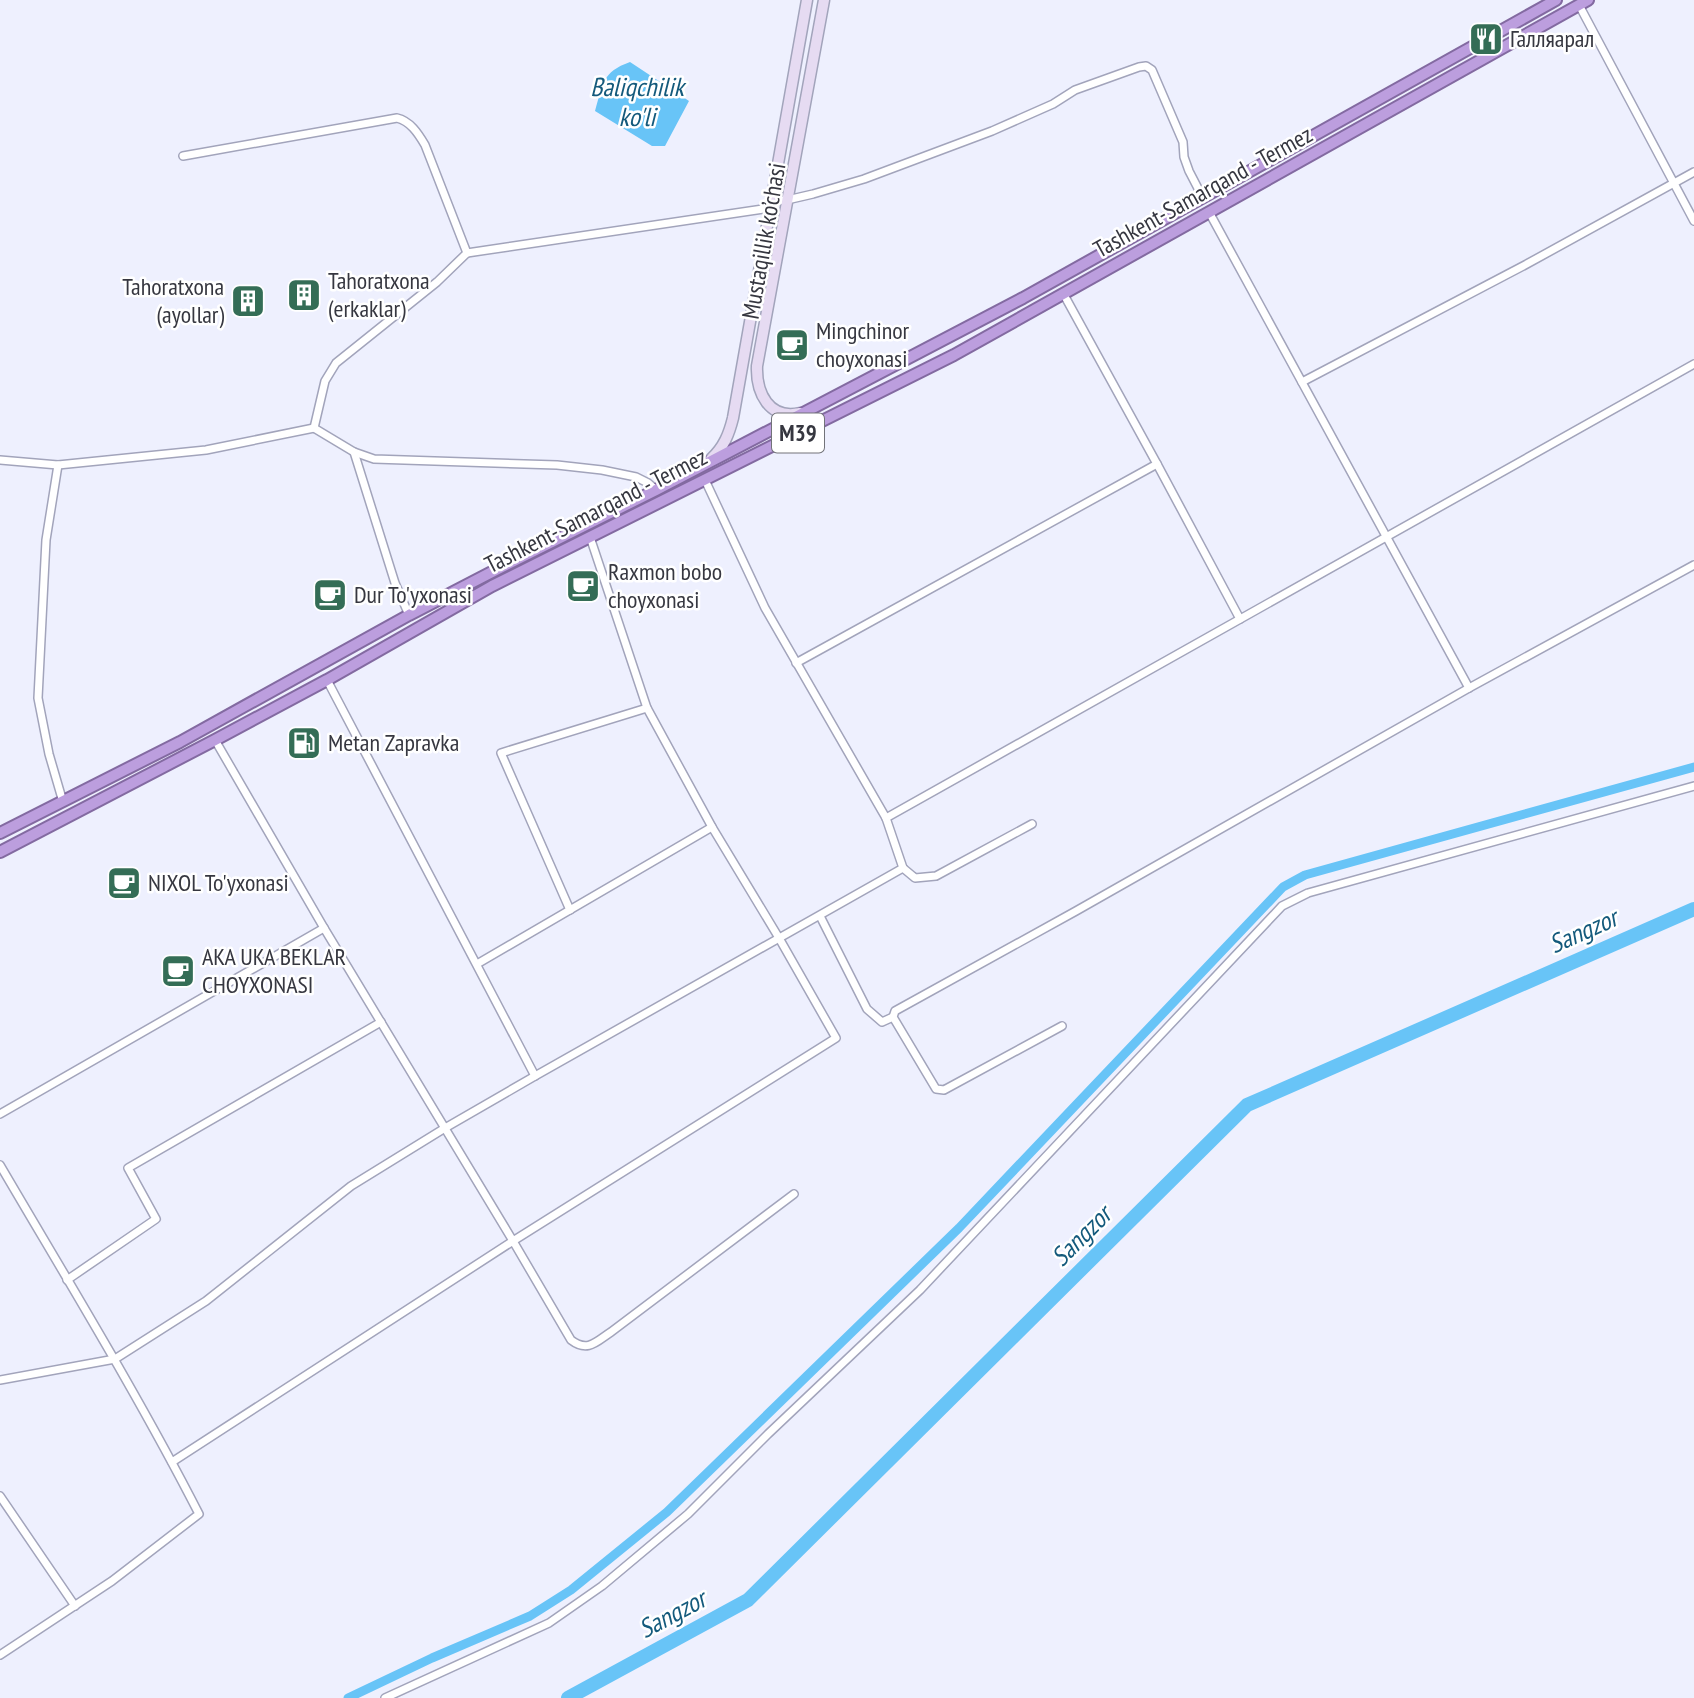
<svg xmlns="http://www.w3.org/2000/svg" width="1694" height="1698" viewBox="0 0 1694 1698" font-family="'PT Sans Narrow',sans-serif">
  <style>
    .water { fill: #68c4f7 }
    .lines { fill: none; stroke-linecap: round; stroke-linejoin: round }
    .canal { stroke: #68c4f7; stroke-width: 9 }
    .river { stroke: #68c4f7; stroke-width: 14 }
    .minor-casing { stroke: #a2a4bb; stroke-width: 10 }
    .secondary-casing { stroke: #a2a4bb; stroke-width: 13 }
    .trunk-casing { stroke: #836aa1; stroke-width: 14 }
    .minor { stroke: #fff; stroke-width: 7 }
    .secondary { stroke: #e6dbf2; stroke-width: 10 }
    .trunk { stroke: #bc9ede; stroke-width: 10 }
    .labels { text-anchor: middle; stroke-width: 5; stroke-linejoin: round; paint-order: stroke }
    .shield { fill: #fff; stroke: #727379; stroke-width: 2 }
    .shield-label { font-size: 23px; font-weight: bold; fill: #363740 }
    .poi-label { font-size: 24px; fill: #363740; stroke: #fff; text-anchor: start }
    .street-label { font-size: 24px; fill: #363740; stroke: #fff }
    .water-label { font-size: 26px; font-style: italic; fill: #145a7c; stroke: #fff }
  </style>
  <rect width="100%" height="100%" fill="#eef0fe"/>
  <path class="water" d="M630 62 689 101 665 146H652L595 111C603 84 602 72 630 62Z"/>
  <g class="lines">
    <path class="canal" d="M348 1698 432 1658 530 1616 571 1590 667 1512 959 1228 1283 887 1305 875 1694 767"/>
    <path class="river" d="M568 1698 748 1600 1247 1105 1694 909"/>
    <g class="minor-casing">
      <g id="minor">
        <path d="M1579 5 1694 221"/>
        <path d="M183 156 397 118C410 121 418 133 425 145L467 253 770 208"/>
        <path d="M772 201 787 200 813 194 864 179 992 131 1053 104 1075 90 1139 67 1146 66 1152 70 1183 142 1184 157 1189 171 1203 198"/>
        <path d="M1209 212 1469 688"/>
        <path d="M467 253 437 282 336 363 325 381 314 428 354 452 374 459 557 465 602 470 636 477 648 483 656 490"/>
        <path d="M1063 293 1157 464 1240 619"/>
        <path d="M1302 382 1525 265 1694 172"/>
        <path d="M354 452 395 583 409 615"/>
        <path d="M0 460 58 465 206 450 314 428"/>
        <path d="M58 465 46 540 38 698 49 754 63 802"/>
        <path d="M796 663 1157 464"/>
        <path d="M327 680 535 1076"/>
        <path d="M215 740 324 928 513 1241 571 1340C588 1353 597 1341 611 1332L794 1194"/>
        <path d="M886 818 1694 364"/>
        <path d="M903 868 915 878 936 876 1032 824"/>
        <path d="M570 910 501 753 647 708"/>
        <path d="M820 916 867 1009 882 1022 893 1017"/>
        <path d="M477 964 712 827"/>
        <path d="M1062 1026 944 1090 936 1089 893 1017 895 1011 1076 911 1469 688 1694 565"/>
        <path d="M0 1114 324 928"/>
        <path d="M0 1165C68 1281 138 1395 199 1514L112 1581 0 1655"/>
        <path d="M67 1280 156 1219 128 1168 381 1022"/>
        <path d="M0 1380 115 1359 206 1301 351 1186 445 1128 535 1076 903 868 886 818 765 608 705 480"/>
        <path d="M172 1462 513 1241 836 1038 779 938 712 827 647 708 590 537"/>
        <path d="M0 1496 75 1606"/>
        <path d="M385 1698 549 1623 602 1586 688 1514 768 1434 920 1290 1282 906 1308 893 1694 786"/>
      </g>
    </g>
    <g class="secondary-casing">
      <g id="secondary">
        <path d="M800 413C769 420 756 393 757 366L824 0"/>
        <path d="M711 459C724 447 729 434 733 418L807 0"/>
      </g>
    </g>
    <g class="trunk-casing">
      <g id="trunk">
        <path d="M0 833 180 742 409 615 490 573 656 490 1023 298 1556 0"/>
        <path d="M0 852 215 740 327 680 492 586 954 355 1588 0"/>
      </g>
    </g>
    <use href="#minor" class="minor"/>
    <use href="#secondary" class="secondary"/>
    <use href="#trunk" class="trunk"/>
  </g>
  <defs>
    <g id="restaurant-square" transform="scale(1.75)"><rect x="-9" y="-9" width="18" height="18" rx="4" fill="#346d56" stroke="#fff"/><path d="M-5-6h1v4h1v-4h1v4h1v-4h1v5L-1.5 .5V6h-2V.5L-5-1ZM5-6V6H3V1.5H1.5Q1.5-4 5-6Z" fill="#fff"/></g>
    <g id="building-square" transform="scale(1.75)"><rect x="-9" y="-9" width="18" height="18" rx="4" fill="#346d56" stroke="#fff"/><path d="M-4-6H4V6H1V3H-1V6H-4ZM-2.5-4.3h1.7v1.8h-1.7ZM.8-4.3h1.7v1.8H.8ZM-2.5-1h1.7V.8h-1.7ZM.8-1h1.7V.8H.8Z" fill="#fff"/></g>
    <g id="cafe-square" transform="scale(1.75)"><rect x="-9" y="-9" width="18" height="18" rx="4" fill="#346d56" stroke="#fff"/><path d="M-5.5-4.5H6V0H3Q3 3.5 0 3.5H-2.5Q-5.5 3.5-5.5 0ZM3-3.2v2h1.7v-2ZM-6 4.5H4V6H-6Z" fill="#fff"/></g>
    <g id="fuel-square" transform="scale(1.75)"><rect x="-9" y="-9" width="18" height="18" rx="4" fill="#346d56" stroke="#fff"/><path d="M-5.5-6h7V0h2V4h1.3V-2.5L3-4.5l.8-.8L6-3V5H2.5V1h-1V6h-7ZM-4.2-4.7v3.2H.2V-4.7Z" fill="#fff"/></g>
  </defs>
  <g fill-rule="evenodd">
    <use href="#restaurant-square" x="1486" y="39"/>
    <use href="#building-square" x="304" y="295"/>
    <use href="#building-square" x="248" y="301"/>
    <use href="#cafe-square" x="792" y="345"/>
    <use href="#cafe-square" x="583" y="586"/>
    <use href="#cafe-square" x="330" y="595"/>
    <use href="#fuel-square" x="304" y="743"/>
    <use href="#cafe-square" x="124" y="883"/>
    <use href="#cafe-square" x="178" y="971"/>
  </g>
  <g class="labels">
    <rect class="shield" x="772" y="413.5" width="52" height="39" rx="5"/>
    <g class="shield-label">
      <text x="798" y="441">M39</text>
    </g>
    <g class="poi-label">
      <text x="1510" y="47">Галляарал</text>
      <text x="328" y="289">Tahoratxona<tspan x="328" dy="28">(erkaklar)</tspan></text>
      <text x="224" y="295" text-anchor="end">Tahoratxona<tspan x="224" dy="28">(ayollar)</tspan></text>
      <text x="816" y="339">Mingchinor<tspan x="816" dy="28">choyxonasi</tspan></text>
      <text x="608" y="580">Raxmon bobo<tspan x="608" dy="28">choyxonasi</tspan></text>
      <text x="354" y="603">Dur To'yxonasi</text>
      <text x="328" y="751">Metan Zapravka</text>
      <text x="148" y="891">NIXOL To'yxonasi</text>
      <text x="202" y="965">AKA UKA BEKLAR<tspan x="202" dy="28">CHOYXONASI</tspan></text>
    </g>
    <g class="street-label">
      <text transform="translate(1203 192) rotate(-29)" y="8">Tashkent-Samarqand - Termez</text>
      <text transform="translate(764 241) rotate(-80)" y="8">Mustaqillik ko’chasi</text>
      <text transform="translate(596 511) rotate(-27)" y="8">Tashkent-Samarqand - Termez</text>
    </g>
    <g class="water-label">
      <text x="637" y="96">Baliqchilik<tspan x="637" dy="30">ko'li</tspan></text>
      <text transform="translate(1583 931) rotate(-24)" y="9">Sangzor</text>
      <text transform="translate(1081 1236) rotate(-45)" y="9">Sangzor</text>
      <text transform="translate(672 1614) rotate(-28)" y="9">Sangzor</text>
    </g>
  </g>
</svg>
